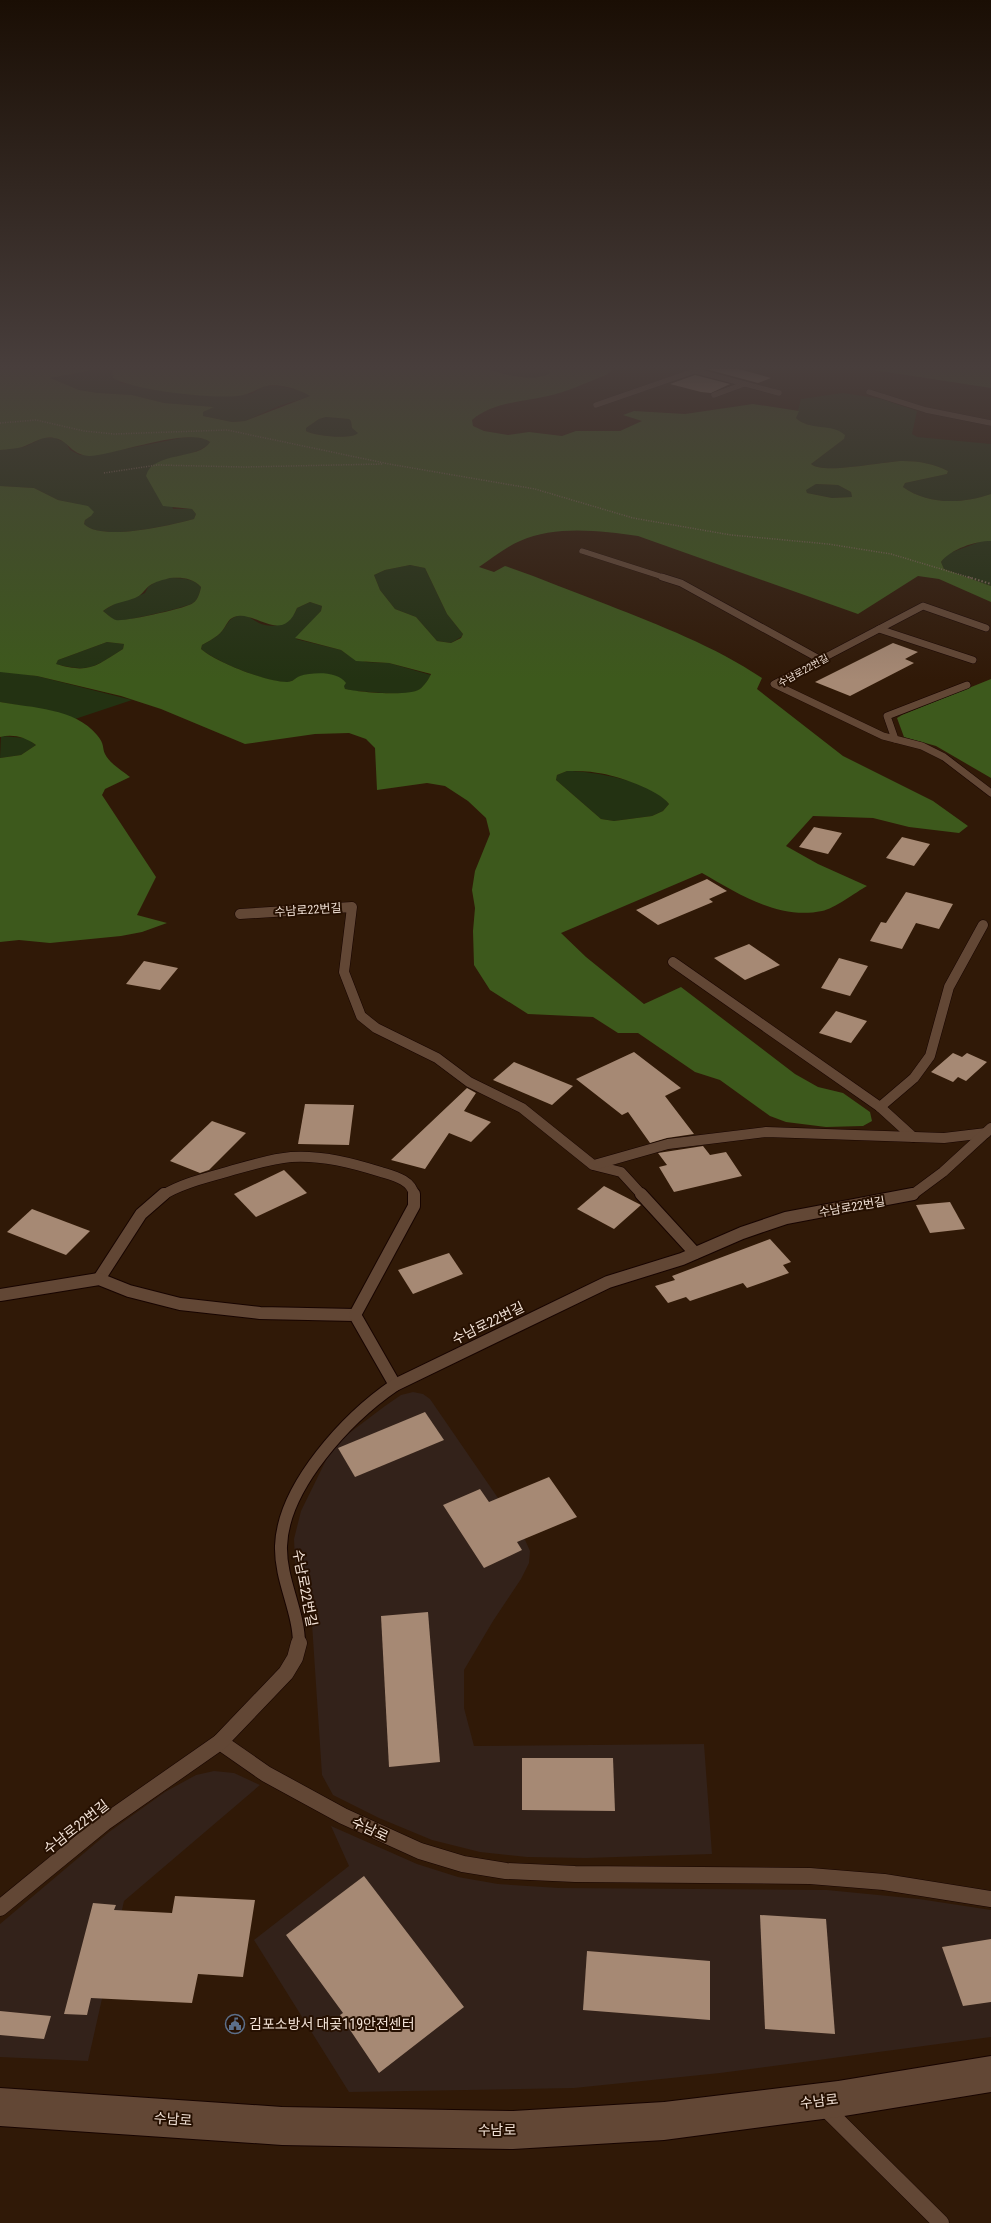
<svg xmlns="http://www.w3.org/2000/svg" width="991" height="2223" viewBox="0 0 991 2223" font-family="'Roboto Condensed','Noto Sans KR',sans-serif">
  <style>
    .industrial { fill: #33221a }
    .green { fill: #233212 }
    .forest { fill: #3d591c; fill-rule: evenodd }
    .building { fill: #a68974 }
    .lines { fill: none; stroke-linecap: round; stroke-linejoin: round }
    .service-far4-casing { stroke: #170400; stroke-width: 6 }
    .service-far3-casing { stroke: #170400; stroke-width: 8 }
    .service-far2-casing { stroke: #170400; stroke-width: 11 }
    .service-far1-casing { stroke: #170400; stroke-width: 14 }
    .service-casing { stroke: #170400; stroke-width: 17 }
    .tertiary-casing { stroke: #170400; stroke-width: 2 }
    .path-far1 { stroke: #7c6858; stroke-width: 1.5; stroke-dasharray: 1 1.5; stroke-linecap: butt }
    .path { stroke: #7c6858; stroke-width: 2; stroke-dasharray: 1.5 2; stroke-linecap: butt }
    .service-far4 { stroke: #624735; stroke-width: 5.5 }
    .service-far3 { stroke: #624735; stroke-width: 7 }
    .service-far2 { stroke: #624735; stroke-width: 10 }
    .service-far1 { stroke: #624735; stroke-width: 12 }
    .service { stroke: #624735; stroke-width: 16 }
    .tertiary { fill: #624735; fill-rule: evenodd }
    .labels { text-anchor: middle; stroke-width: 4; stroke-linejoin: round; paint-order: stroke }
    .far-street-label { font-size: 10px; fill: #f2e2d7; stroke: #261001 }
    .street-label { font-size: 12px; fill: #f2e2d7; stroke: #261001 }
    .near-street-label { font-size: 14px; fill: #f2e2d7; stroke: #261001 }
    .near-poi-label { font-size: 14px; fill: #f2e2d7; stroke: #261001; text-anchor: start }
  </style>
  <rect width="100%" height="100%" fill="#301907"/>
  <g class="industrial">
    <path d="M413 1392 423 1394 430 1399 522 1533 530 1551 529 1563 521 1579 493 1621 464 1670V1708L474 1746 704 1744 712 1854 586 1858 527 1857 480 1852 432 1840 379 1818 333 1795 322 1775 312 1624 295 1561 294 1539 301 1511 329 1454 344 1437 385 1406 401 1395Z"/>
    <path d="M214 1771 234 1773 260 1785 124 1901 88 2061 0 2057V1924L109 1832 165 1792 196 1775Z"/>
    <path d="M331 1826 417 1864 458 1877 498 1884 559 1888 827 1890 919 1899 991 1910V2037L720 2073 574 2088 349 2092 254 1940 349 1866Z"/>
  </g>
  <g class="green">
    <path d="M98 369 112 370 120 383 203 395 251 394 264 386H279L300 390 311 396 279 406 245 421 232 422 203 416V412L213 407 164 403 132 395 98 393 79 390 49 378Z"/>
    <path d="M488 369H547L551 372C542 384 501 373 488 369Z"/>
    <path d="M843 393 882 399 917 411 912 434 917 437 991 444V494C962 504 928 505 903 487L905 483 947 474 948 471C934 464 920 461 903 461 883 461 825 475 811 464L844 439 801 422 796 418 801 399Z"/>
    <path d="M326 417 349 419 351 421 352 428 359 433C351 440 315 436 306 431V428L319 419Z"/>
    <path d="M195 437 205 439 210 442C205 452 175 457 164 460L173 509H192L196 514 194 519C170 525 102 542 84 524L85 520 91 516 77 504 58 500 34 488 0 486V450L24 447 43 438H55L66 443 70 450 80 455 110 452 181 438Z"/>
    <path d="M816 484 838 485 851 492 852 497 832 498 807 493 805 490Z"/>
    <path d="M982 541H991V586L944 569 941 562 947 554Z"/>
    <path d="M410 565 425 568 447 614 463 634 461 637 451 643 437 641 416 617 395 609 380 590 374 575 385 570Z"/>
    <path d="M170 578C182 578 193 578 201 587 200 592 198 600 193 603 188 607 122 622 116 621 112 619 107 614 103 611L119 601 134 598 145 593 148 587 157 581Z"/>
    <path d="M310 602 322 606 321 611 296 639 341 650 348 655 366 662 389 663 431 675C429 679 424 687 419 690 408 697 367 691 352 691L345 689 343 686 300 676C296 679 293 681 289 682 270 684 216 662 201 649L202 645C209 641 217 637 222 631 228 624 228 619 237 616 247 613 251 619 259 623 275 630 291 623 297 608Z"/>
    <path d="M107 642 124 644 123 649C94 667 91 673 55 664L58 660Z"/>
    <path d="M4 671 37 676 132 700 75 719 56 712 0 702V672Z"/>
    <path d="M1 736 26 738 36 745 21 755 0 758Z"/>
    <path d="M567 771C593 771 653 781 669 804L663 811 652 816 614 821 601 819 556 780 557 775Z"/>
  </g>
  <g class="forest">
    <path d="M0 369H98L50 378 79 390 98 393 132 395 164 403 214 407 203 412V416L232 422 245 421 310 396C299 389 276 382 263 387 254 391 247 395 237 396 213 399 132 390 113 378L112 370 107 369H488C505 375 532 382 549 374L550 372 547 369H613L606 375C587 382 567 392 548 396 522 402 493 402 472 420L473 426 484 431 508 435 529 432 562 436 576 431H620L642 421 623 415 634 411 685 414 753 404 799 411 796 418C809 431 832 423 845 435L844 439 811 464C823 475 885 461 903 461 920 461 934 464 948 471L947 474 905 483 903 487C928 505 962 504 991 494V541C975 541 951 549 941 562L944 569 991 586V602L939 579 918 576 858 614 638 536C601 531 556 525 520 541 506 547 492 558 479 567L494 572 505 566C540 578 573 592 608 605 661 626 714 646 762 678L757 689 843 756 933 801 968 826 959 833 909 827 873 818 813 816 786 846 818 864 867 886C856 892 834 909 822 911 778 920 739 894 702 873L561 933 586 957 644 1004 681 987 795 1074 818 1087 843 1093 870 1112 872 1121 863 1126 826 1127 786 1122 770 1116 720 1080 695 1072 638 1033H618L593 1017 528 1014 490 990 474 965 473 931 475 908 472 890 475 871 490 834 486 818 468 801 445 786 427 783 377 790 375 748 366 739 349 733 315 734 245 744 161 709 121 696 37 676 0 672V486L34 488 58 500 88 506 94 512 91 516 85 520 84 524C102 542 171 525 194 519L196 514 192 509 163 506 146 476C152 451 200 460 210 442 189 426 116 455 89 456 69 454 69 440 54 438 43 436 35 442 25 446 18 449 8 449 0 450ZM326 417 349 419 351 421 352 428 358 433C351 440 315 436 306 431V428L319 419ZM816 484 838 485 851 492 852 497 832 498 807 493 806 490ZM410 565 425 568 447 614 463 634 461 638 451 643 437 641 416 617 395 609 380 590 374 575 385 570ZM170 578C182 577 193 578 201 587 200 592 198 600 193 603 188 608 123 622 116 620 112 619 107 614 103 611 117 601 122 603 135 598 142 595 144 590 149 586 156 581 163 580 170 578ZM310 602 322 606 321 611 295 638 341 650 356 661 389 663 431 674C429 679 424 686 420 689 410 697 358 692 345 689L344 686 346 683C338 671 313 672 300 676 295 678 293 682 287 682 266 682 216 662 201 649L202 645C209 641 217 637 222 631 227 625 227 620 234 617 254 609 282 646 297 608ZM107 642 124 644 123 649C96 666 89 674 56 664L58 660ZM567 771C577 771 588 771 598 773 616 775 659 790 669 804L663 811 652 816 614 821 601 819 556 780 557 775Z"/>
    <path d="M867 369H991V388Z"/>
    <path d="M991 679V778L936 746 904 737 897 718 902 715Z"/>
    <path d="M0 702C32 708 75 708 97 735 105 744 102 748 105 754 110 764 123 771 130 777L105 789 102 795 156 877 137 915 167 923 142 932 121 936 50 943 19 940 0 942V758L21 755 36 745C25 737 13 734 0 737Z"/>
  </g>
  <g class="building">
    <path d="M706 369H739L771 378 758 383Z"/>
    <path d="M695 375 730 384 711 393 701 392 670 384Z"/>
    <path d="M893 643 918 652 905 659 914 663 850 696 815 682Z"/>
    <path d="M814 827 842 833 828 854 799 847Z"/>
    <path d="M902 837 930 844 914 866 886 858Z"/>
    <path d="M707 879 727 891 709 899 713 902 658 925 636 910Z"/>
    <path d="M906 892 953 904 939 929 916 923 902 949 870 941 881 922 886 923Z"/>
    <path d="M749 944 780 965 745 980 714 958Z"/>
    <path d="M839 958 868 966 850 996 821 988Z"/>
    <path d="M144 961 178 968 160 990 126 984Z"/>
    <path d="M836 1011 867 1021 851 1043 819 1033Z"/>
    <path d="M634 1052 681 1088 665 1096 694 1134 667 1138 650 1143 628 1112 622 1115 576 1079Z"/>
    <path d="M953 1053 962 1057 967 1053 987 1062 966 1081 958 1077 953 1082 931 1072Z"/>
    <path d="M514 1062 573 1086 552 1105 493 1080Z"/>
    <path d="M467 1088 476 1093 464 1111 491 1122 471 1142 449 1133 425 1169 391 1160Z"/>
    <path d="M305 1104 354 1105 349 1145 298 1144Z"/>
    <path d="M212 1121 246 1133 209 1170 200 1173 170 1161Z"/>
    <path d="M703 1146 710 1155 726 1152 742 1176 674 1192 659 1167 667 1165 658 1153Z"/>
    <path d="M284 1170 307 1193 256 1217 234 1194Z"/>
    <path d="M604 1186 641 1205 614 1229 577 1209Z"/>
    <path d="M950 1202 965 1229 930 1233 916 1205Z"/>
    <path d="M32 1209 90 1231 66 1255 7 1232Z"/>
    <path d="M770 1239 791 1262 783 1265 789 1273 747 1288 743 1283 690 1301 686 1297 668 1303 655 1286 675 1280 672 1276Z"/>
    <path d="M449 1253 463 1274 413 1294 398 1270Z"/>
    <path d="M425 1412 444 1440 355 1477 338 1448Z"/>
    <path d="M549 1477 577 1517 517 1542 522 1550 484 1568 443 1505 480 1489 489 1502Z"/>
    <path d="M428 1612 440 1762 389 1767 381 1616Z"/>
    <path d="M522 1758H613L615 1811 522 1810Z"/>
    <path d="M364 1876 464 2007 379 2073 340 2015 343 2013 286 1935Z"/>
    <path d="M175 1896 255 1900 243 1977 198 1974 192 2003 91 1998 87 2015 64 2014 93 1903 116 1905 114 1910 172 1913Z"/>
    <path d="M760 1915 826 1919 835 2034 765 2029Z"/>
    <path d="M991 1939V2002L963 2006 942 1947Z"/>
    <path d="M587 1951 710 1961V2020L583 2010Z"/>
    <path d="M0 2011 51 2016 44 2039 0 2035Z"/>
  </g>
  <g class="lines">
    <g class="service-far4-casing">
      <g id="service-far4">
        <path d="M696 371 779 393"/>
        <path d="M869 392 926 410 991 423"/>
        <path d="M714 395 744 384"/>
        <path d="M596 405 700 369"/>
        <path d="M582 551 666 578"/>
      </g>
    </g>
    <g class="service-far3-casing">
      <g id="service-far3">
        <path d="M662 577 681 583 821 660"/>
        <path d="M986 628 923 606 774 684 883 736 922 746 944 757 991 793"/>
        <path d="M879 629 973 660"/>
        <path d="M895 739 887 716 967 685"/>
      </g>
    </g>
    <g class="service-far2-casing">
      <g id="service-far2">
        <path d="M240 914 352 907 344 972 361 1016 376 1028 437 1058 469 1082 522 1108 593 1165 621 1172 642 1195"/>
        <path d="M673 962 880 1107 913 1137"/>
        <path d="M880 1107 914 1078 930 1056 949 987 983 925"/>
        <path d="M594 1165 668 1144 766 1132 944 1138 986 1133"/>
        <path d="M163 1195C181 1184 202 1179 223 1173 245 1167 268 1159 291 1157 322 1155 352 1163 381 1172 394 1176 412 1180 414 1195"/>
        <path d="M912 1195 943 1172 991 1128"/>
      </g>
    </g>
    <g class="service-far1-casing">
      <g id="service-far1">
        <path d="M641 1194 695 1253"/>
        <path d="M99 1279 141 1214 164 1194"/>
        <path d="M0 1295 99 1279 129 1291 180 1304 260 1313 355 1315 395 1385"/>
        <path d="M355 1315 414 1206V1194"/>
        <path d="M299 1644C299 1611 280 1580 281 1546 283 1486 348 1417 395 1385L608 1282 682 1259 742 1233 786 1218 913 1194"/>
      </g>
    </g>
    <g class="service-casing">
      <g id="service">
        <path d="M220 1742 266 1774 343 1816 420 1851 463 1864 506 1871 575 1874 810 1876 884 1882 991 1899"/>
        <path d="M0 1908 104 1823 220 1742 286 1673 295 1658 299 1643"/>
        <path d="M825 2108 941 2223"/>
      </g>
    </g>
    <g class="tertiary-casing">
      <path id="tertiary" d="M991 2056V2092L838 2117 664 2140 513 2149 282 2145 0 2126V2088L282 2107 513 2111 664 2102 838 2081Z"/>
    </g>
    <g class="path-far1">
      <path d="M0 423 36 420 84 431 114 434 227 430 389 464 535 489 633 518 731 535 828 544 891 554 971 578"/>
      <path d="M104 473 157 465 244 467 383 464"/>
    </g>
    <path class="path" d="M968 577 991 584"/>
    <use href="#service-far4" class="service-far4"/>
    <use href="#service-far3" class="service-far3"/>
    <use href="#service-far2" class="service-far2"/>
    <use href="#service-far1" class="service-far1"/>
    <use href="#service" class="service"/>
    <use href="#tertiary" class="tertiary"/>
  </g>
  <linearGradient id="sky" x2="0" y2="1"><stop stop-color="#1a0e04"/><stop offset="0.54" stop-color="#483e3c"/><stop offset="1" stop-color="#483e3c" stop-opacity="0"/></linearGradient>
  <rect width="991" height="680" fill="url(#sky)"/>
  <defs>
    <g id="civic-ring" transform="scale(1)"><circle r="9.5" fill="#261001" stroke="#5c6f8a" stroke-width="1.5"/><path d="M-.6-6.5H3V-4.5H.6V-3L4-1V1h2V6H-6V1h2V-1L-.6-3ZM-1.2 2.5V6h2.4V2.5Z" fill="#5c6f8a"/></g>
  </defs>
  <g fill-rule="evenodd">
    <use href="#civic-ring" x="235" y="2024"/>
  </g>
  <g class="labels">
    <g class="far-street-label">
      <text transform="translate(803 670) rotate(-29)" y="4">수남로22번길</text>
    </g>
    <g class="street-label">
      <text transform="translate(308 910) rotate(-4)" y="4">수남로22번길</text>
      <text transform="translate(852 1207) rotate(-10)" y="4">수남로22번길</text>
    </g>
    <g class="near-street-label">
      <text transform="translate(488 1323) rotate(-26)" y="5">수남로22번길</text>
      <text transform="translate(305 1588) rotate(79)" y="5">수남로22번길</text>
      <text transform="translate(76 1827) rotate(-38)" y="5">수남로22번길</text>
      <text transform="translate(370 1829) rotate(25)" y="5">수남로</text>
      <text transform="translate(819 2101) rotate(-7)" y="5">수남로</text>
      <text transform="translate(173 2119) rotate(4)" y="5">수남로</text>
      <text x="497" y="2135">수남로</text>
    </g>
    <g class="near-poi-label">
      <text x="249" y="2029">김포소방서 대곶119안전센터</text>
    </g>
  </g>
</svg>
